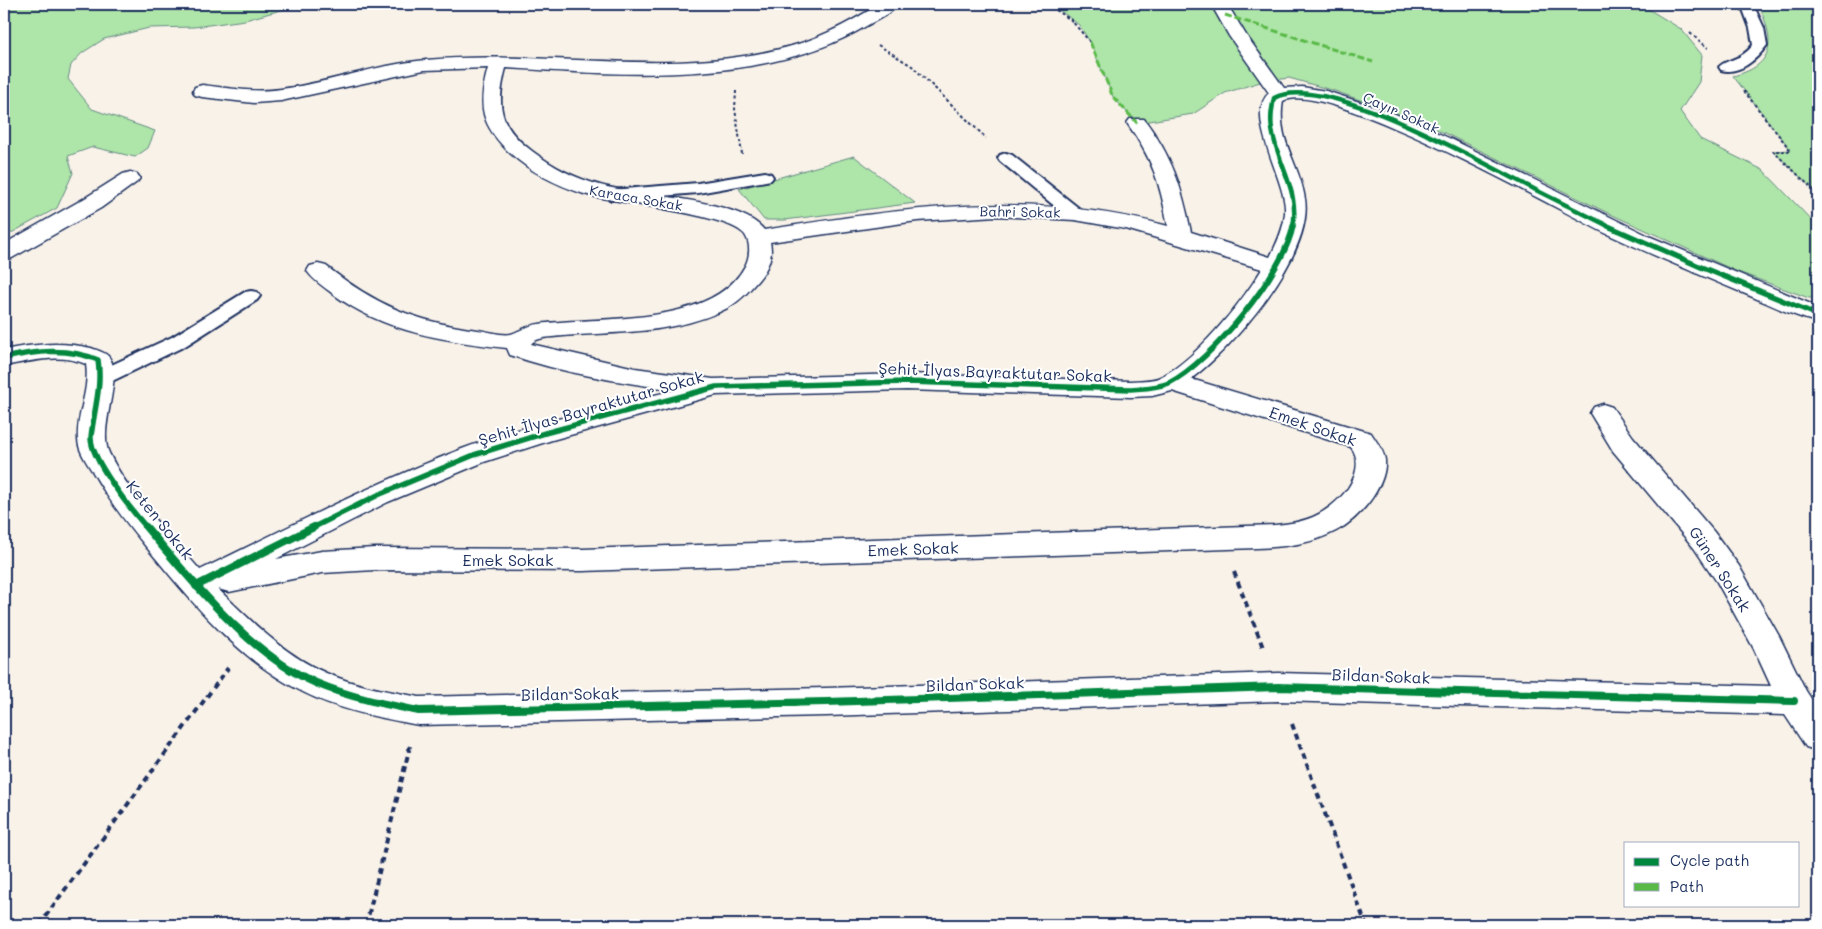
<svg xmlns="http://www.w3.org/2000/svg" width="1822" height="929" viewBox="0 0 1822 929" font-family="Mali,sans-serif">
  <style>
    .green { fill: #aee5a8; stroke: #648a83 }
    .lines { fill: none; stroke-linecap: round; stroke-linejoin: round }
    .service-casing { stroke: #1b2f5e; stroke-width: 4 }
    .minor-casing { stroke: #1b2f5e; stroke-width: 3 }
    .path-far1 { stroke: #1b2f5e; stroke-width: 2; stroke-dasharray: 3 2.5; stroke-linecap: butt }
    .path { stroke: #1b2f5e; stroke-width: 4; stroke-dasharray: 6 4.5; stroke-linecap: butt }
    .service { fill: #fff; fill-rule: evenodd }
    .minor { fill: #fff; fill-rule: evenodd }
    .quiet { stroke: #58b947; stroke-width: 3; stroke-dasharray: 7 3; stroke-linecap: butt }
    .cycleway-far2-casing { stroke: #fff; stroke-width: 6 }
    .cycleway-far1-casing { stroke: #fff; stroke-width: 9 }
    .cycleway-casing { stroke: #fff; stroke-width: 11 }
    .cycleway-far2 { stroke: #00873e; stroke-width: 4.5 }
    .cycleway-far1 { stroke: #00873e; stroke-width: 5.5 }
    .cycleway { stroke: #00873e; stroke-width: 8 }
    .labels { text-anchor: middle; stroke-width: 4; stroke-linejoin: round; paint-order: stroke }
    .far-street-label { font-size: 14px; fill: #1b2f5e; stroke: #fff }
    .street-label { font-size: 16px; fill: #1b2f5e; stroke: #fff }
  </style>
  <rect width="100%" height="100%" fill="#f9f2e9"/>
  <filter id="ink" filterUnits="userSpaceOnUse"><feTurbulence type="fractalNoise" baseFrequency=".02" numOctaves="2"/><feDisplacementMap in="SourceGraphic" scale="10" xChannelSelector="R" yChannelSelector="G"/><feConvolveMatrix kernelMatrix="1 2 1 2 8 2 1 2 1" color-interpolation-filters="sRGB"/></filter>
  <g filter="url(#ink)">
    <g class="green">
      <path d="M4 4H303L245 20 194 27 149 28 104 39 82 53 71 65 68 79 92 109 155 131 148 148 135 157 93 147 68 156 73 173 57 208 4 237Z"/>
      <path d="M1047 4H1640L1681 29 1702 55 1699 82 1680 111 1700 139 1763 170 1818 227V298H1809L1738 272 1608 213 1428 125 1335 91 1289 78 1260 82 1225 93 1193 114 1137 123 1113 97 1090 42 1079 25 1062 12Z"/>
      <path d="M1758 4H1818V194L1773 151 1791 150 1733 76C1776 65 1775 40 1758 4Z"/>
      <path d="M854 156 915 203 785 220H764L739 189Z"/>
    </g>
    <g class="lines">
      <g class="service-casing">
        <g id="service">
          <path d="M1741 4H1753L1764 28 1767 45C1757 59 1740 75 1721 70L1719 67C1726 59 1741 61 1753 45L1750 28Z"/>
          <path d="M1006 153 1012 155 1081 210 1083 214 1081 218H1069L1000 161 998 158 1000 155Z"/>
          <path d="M765 172 771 174 773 177 771 180 698 193 611 200 603 195 611 190 698 183Z"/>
          <path d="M251 291 257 292 260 296 257 300 185 346 108 383 101 384 94 383 91 378 94 373 172 337 245 292Z"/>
        </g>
      </g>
      <g class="minor-casing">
        <g id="minor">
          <path d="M880 4H899C893 13 878 19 868 25 767 87 620 75 506 68 496 107 499 126 532 151 553 167 575 178 600 185 640 197 739 198 764 230 904 208 1028 189 1168 226 1160 183 1153 160 1127 123L1130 119H1144C1172 156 1182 187 1191 232L1270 257C1277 243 1284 228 1285 213 1288 183 1243 116 1269 93L1229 36 1211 4H1227L1246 35 1284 88 1302 87 1326 91 1393 113 1451 139 1651 237 1818 307V322C1794 317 1770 304 1748 295 1700 275 1652 255 1605 233 1555 208 1325 78 1283 101 1276 141 1300 163 1305 199 1314 254 1233 348 1191 379L1371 433C1376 441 1384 451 1385 460 1387 487 1358 520 1336 531 1312 544 1284 547 1257 548L583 571 375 570 322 573 229 592 218 589C250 620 284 655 326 673 356 686 388 691 419 697L826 688 1278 673 1771 686 1754 649 1717 582 1694 548 1613 451 1590 413 1594 407 1603 404 1612 407 1633 437 1714 532 1739 566 1779 636 1806 691 1818 709V751L1806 747 1785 715 1278 701 826 716 419 725C381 718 338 710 303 692 244 663 199 611 158 561 135 534 113 507 95 476 89 465 78 452 78 439 76 414 90 392 86 364 60 353 31 361 4 366V350C34 344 61 341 91 348 96 350 104 352 108 356 125 375 97 427 109 453 130 497 169 534 200 570 287 528 372 484 462 449 530 423 604 408 675 390 620 382 562 373 510 355L507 348C444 341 384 332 333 294 324 287 313 280 307 271L310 266 318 264 326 266C375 305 416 322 478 330 487 331 503 336 511 334 520 331 529 325 539 324 598 316 712 328 745 266 750 257 751 244 745 235 730 214 615 203 584 194 557 185 532 173 511 154 481 125 477 107 488 68L424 70 281 101 254 103 202 97 195 95 193 91 195 87 202 85C228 88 255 93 281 89 329 83 378 64 426 60 549 49 673 80 795 45 826 36 853 20 880 4ZM996 216 1075 220 1126 229 1262 269C1243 301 1193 364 1158 378 1150 381 1140 380 1131 381L907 374 713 379 635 368 531 344C536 337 553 337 563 336 614 332 669 334 717 313 732 307 743 298 753 286 765 273 774 260 770 242L917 221ZM907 390 1131 397 1152 396 1172 391 1351 447C1370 473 1337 507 1313 517 1301 522 1288 524 1275 525L583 549 375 548 322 551 276 559 388 502 484 462 552 440 716 395Z"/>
          <path d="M130 172 137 174 140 178 137 182 101 208 12 258 4 260V244L85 198 123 174Z"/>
        </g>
      </g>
      <g class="path-far1">
        <path d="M1047 4 1071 20 1090 42"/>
        <path d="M1690 33 1708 48"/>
        <path d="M878 45 912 66 986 138"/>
        <path d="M736 91 735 109 742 154"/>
        <path d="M1744 91 1791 151H1773L1818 194"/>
      </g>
      <g class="path">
        <path d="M1234 572 1264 650"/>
        <path d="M1292 724 1366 925"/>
        <path d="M39 925 228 668"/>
        <path d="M366 925 410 746"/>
      </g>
      <use href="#service" class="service"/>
      <use href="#minor" class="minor"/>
      <g class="quiet">
        <path d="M1225 15 1373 62"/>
        <path d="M1090 42 1113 97 1137 123"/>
      </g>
      <g class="cycleway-far2-casing">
        <path id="cycleway-far2" d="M1293 227C1300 190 1277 164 1272 129 1270 118 1272 108 1274 98 1324 72 1479 161 1528 186 1555 200 1583 213 1610 227"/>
      </g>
      <g class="cycleway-far1-casing">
        <g id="cycleway-far1">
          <path d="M1608 226 1701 267 1818 315"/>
          <path d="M4 358C36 351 67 347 98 360 102 387 94 410 91 437 90 459 132 511 147 528"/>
          <path d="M312 528 378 495 474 455 545 433 716 387 907 382 1131 389C1144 388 1157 388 1169 383 1210 363 1285 271 1293 226"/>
        </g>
      </g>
      <g class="cycleway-casing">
        <g id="cycleway">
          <path d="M146 527C192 581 250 655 316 683 349 697 384 704 419 711L826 702 1278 687 1794 701"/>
          <path d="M196 586 314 527"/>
        </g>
      </g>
      <use href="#cycleway-far2" class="cycleway-far2"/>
      <use href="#cycleway-far1" class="cycleway-far1"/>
      <use href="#cycleway" class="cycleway"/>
    </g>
  </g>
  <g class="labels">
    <g class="far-street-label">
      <text transform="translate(1401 113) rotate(24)" y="5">Çayır Sokak</text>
      <text transform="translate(636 198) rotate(10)" y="5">Karaca Sokak</text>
      <text transform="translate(1020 212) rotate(1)" y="5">Bahri Sokak</text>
    </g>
    <g class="street-label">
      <text transform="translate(995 372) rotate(2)" y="6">Şehit İlyas Bayraktutar Sokak</text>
      <text transform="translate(591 408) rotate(-16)" y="6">Şehit İlyas Bayraktutar Sokak</text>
      <text transform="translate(1313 426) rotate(19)" y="6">Emek Sokak</text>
      <text transform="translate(160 520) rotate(51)" y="6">Keten Sokak</text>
      <text transform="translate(913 549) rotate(-2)" y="6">Emek Sokak</text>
      <text x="508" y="566">Emek Sokak</text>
      <text transform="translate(1720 569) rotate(57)" y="6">Güner Sokak</text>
      <text transform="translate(1381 676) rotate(2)" y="6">Bildan Sokak</text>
      <text transform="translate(975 684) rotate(-2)" y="6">Bildan Sokak</text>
      <text transform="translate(570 694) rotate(-1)" y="6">Bildan Sokak</text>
    </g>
  </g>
  <rect width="1822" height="929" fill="none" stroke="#fff" stroke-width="20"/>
  <rect x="10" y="10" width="1802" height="909" fill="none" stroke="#1b2f5e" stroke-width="2" filter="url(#ink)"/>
  <rect x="1624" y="842" width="175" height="65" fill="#ffffff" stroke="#a4acbf"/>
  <rect x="1634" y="858" width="25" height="8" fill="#00873e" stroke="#a4acbf"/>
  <text x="1670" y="866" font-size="15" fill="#1b2f5e">Cycle path</text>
  <rect x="1634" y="883" width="25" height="8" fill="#58b947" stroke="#a4acbf"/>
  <text x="1670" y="892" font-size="15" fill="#1b2f5e">Path</text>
</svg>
